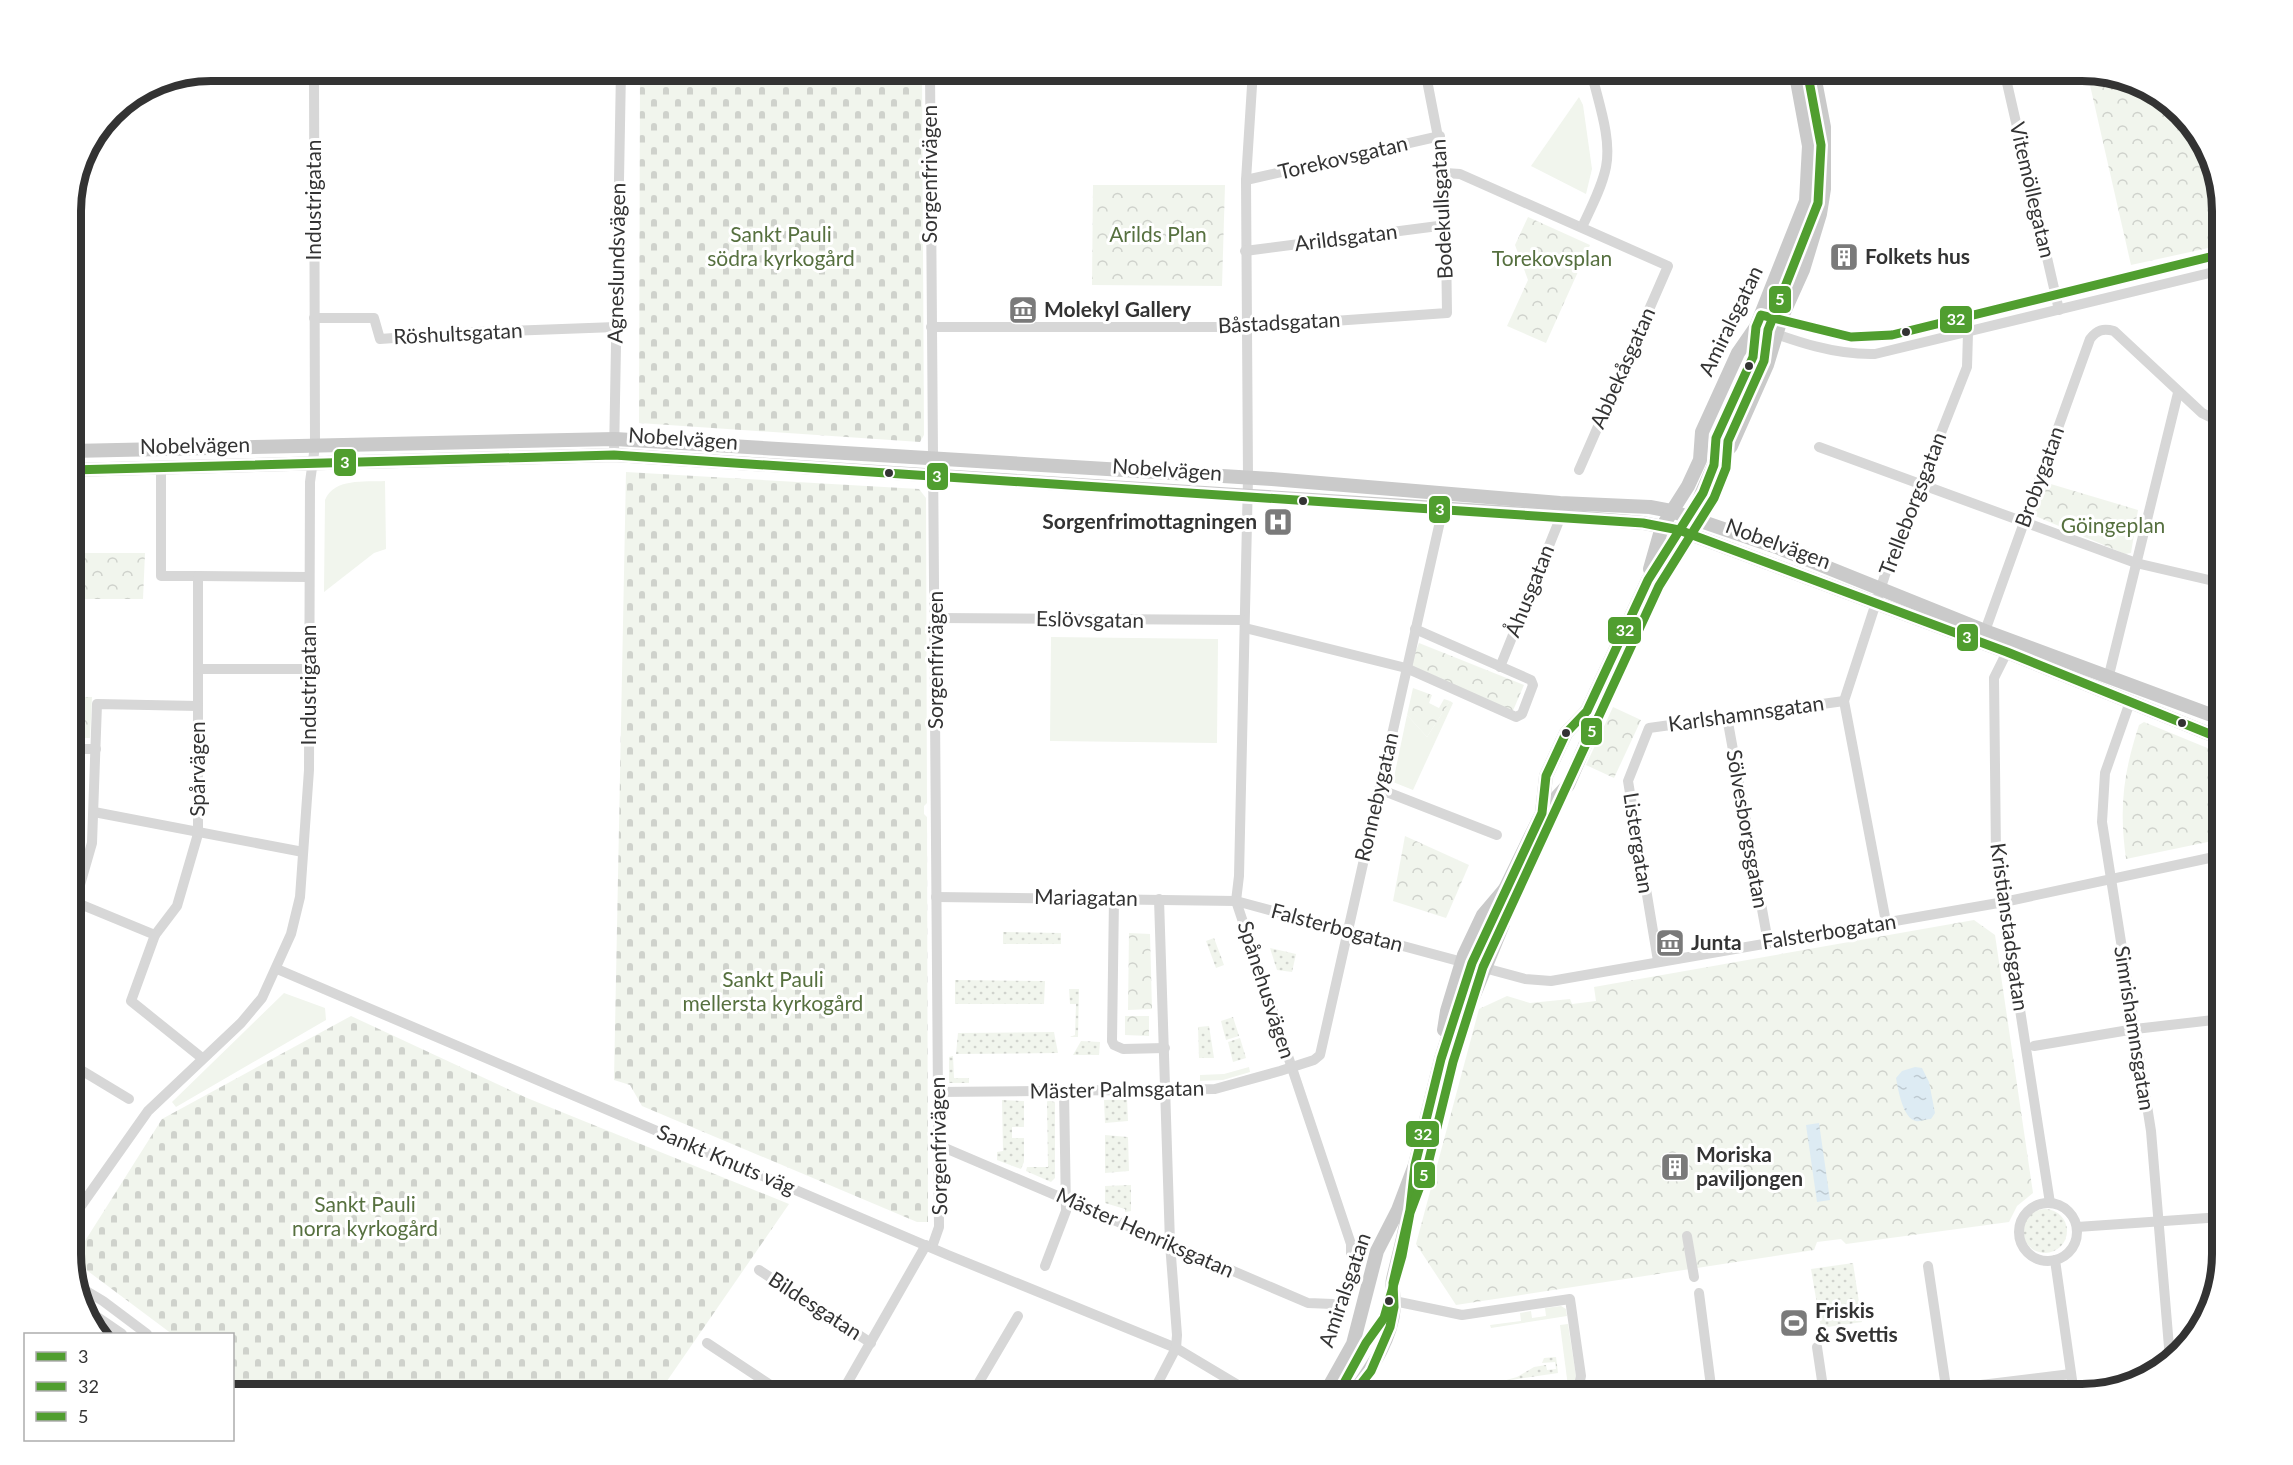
<svg xmlns="http://www.w3.org/2000/svg" width="2293" height="1465" viewBox="0 0 2293 1465" font-family="Lato,sans-serif">
  <style>
    .grass { fill: #f1f5ed }
    .cemetery { fill: url(#cemetery-stones) }
    .park { fill: url(#park-crowns) }
    .garden { fill: url(#garden-dots) }
    .water { fill: url(#water-ripples) }
    .lines { fill: none; stroke-linecap: round; stroke-linejoin: round }
    .minor { stroke: #d7d7d7; stroke-width: 10 }
    .major { stroke: #cacaca; stroke-width: 14 }
    .bus-1-casing { stroke: #fff; stroke-width: 14 }
    .bus-2-casing { stroke: #fff; stroke-width: 14 }
    .bus-3-casing { stroke: #fff; stroke-width: 14 }
    .bus-1 { stroke: #509e2f; stroke-width: 9 }
    .bus-2 { stroke: #509e2f; stroke-width: 9 }
    .bus-3 { stroke: #509e2f; stroke-width: 9 }
    .bus-dot { fill: #333; stroke: #fff; stroke-width: 2 }
    .labels { text-anchor: middle; stroke-width: 6; stroke-linejoin: round; paint-order: stroke }
    .street-label { font-size: 21px; fill: #333; stroke: #fff }
    .park-label { font-size: 21px; fill: #56703f; stroke: #fff }
    .poi-label { font-size: 21px; font-weight: bold; fill: #333; stroke: #fff; text-anchor: start }
    .rim { fill: none; stroke: #333; stroke-width: 8 }
    .line-badge { stroke: #fff; stroke-width: 2 }
    .badge-label { font-size: 16px; text-anchor: middle; font-weight: bold; fill: #fff }
  </style>
  <defs>
    <pattern id="cemetery-stones" width="16" height="16" patternUnits="userSpaceOnUse" patternTransform="scale(1.5)"><rect width="16" height="16" fill="#f1f5ed"/><path d="M2 7V4a2 2 0 0 1 4 0v3zM10 15v-3a2 2 0 0 1 4 0v3z" fill="#cfd2cc"/></pattern>
    <pattern id="park-crowns" width="20" height="18" patternUnits="userSpaceOnUse" patternTransform="scale(1.5)"><rect width="20" height="18" fill="#f1f5ed"/><path d="M2 6a3 3 0 1 1 6 0M12 15a3 3 0 1 1 6 0" fill="none" stroke="#cfd2cc"/></pattern>
    <pattern id="garden-dots" width="8" height="8" patternUnits="userSpaceOnUse" patternTransform="scale(1.5)"><rect width="8" height="8" fill="#f1f5ed"/><path d="M2 2h.1M6 6h.1" fill="none" stroke="#cfd2cc" stroke-width="1.8" stroke-linecap="round"/></pattern>
    <pattern id="water-ripples" width="26" height="14" patternUnits="userSpaceOnUse" patternTransform="scale(1.5)"><rect width="26" height="14" fill="#ddebf3"/><path d="M2 4q2-2 4 0t4 0M15 11q2-2 4 0t4 0" fill="none" stroke="#becad1"/></pattern>
  </defs>
  <rect width="100%" height="100%" fill="#fff"/>
  <g class="grass">
    <path d="M1579 97 1583 105 1592 169 1586 194 1531 166Z"/>
    <path d="M385 481 386 549 374 553 324 592 325 500C334 478 364 482 385 481Z"/>
    <path d="M1051 637 1218 639 1217 743 1050 741Z"/>
    <path d="M1450 701 1453 703 1413 790 1393 782 1407 715 1427 737Z"/>
    <path d="M284 993 325 1008 326 1020 176 1107 172 1102Z"/>
    <path d="M1249 1067 1250 1072 1223 1080 1200 1081V1075L1224 1074Z"/>
    <path d="M1561 1306 1566 1309 1567 1316 1491 1328 1490 1325 1521 1321 1520 1313 1531 1311 1532 1318 1546 1316 1545 1308Z"/>
    <path d="M1568 1324 1576 1376 1572 1394H1569L1560 1325Z"/>
  </g>
  <g class="cemetery">
    <path d="M640 71H922L924 435 920 442 639 423Z"/>
    <path d="M626 472 919 489 926 498 927 803 924 806V814L927 817 928 1222H917L642 1106 630 1085 614 1080Z"/>
    <path d="M351 1016 527 1098 789 1204 658 1394H252L233 1380 232 1334H172L73 1260 162 1119Z"/>
  </g>
  <g class="park">
    <path d="M2087 72 2160 94 2204 141 2222 211V245L2131 265Z"/>
    <path d="M1093 185H1225L1222 286 1092 285Z"/>
    <path d="M1528 217 1590 245 1546 343 1507 326 1528 280 1515 245Z"/>
    <path d="M2044 482 2138 510 2131 553 2125 554 2033 515Z"/>
    <path d="M71 553H145L143 599H71Z"/>
    <path d="M1419 643 1524 685 1512 713 1408 670Z"/>
    <path d="M1413 688 1432 695 1429 703 1439 708 1444 699 1450 701 1427 737 1407 715Z"/>
    <path d="M71 697H92L90 738H71Z"/>
    <path d="M1613 707 1641 720 1614 778 1586 765Z"/>
    <path d="M2144 722 2222 754V839L2126 859C2119 808 2123 774 2139 725Z"/>
    <path d="M1405 836 1469 865 1446 918 1393 901Z"/>
    <path d="M1974 920 1995 935 2033 1193 2017 1206 2009 1222 1846 1244 1841 1239 1817 1242 1814 1250 1456 1305 1416 1244 1479 1009 1507 996 1530 1003 1570 999 1572 1004 1596 1001 1594 987Z"/>
    <path d="M1129 933 1150 934 1152 1009 1128 1010Z"/>
    <path d="M1125 1016H1149V1036L1125 1035Z"/>
  </g>
  <g class="garden">
    <path d="M1003 932 1061 933V944H1003Z"/>
    <path d="M1214 938 1224 965 1216 968 1206 941Z"/>
    <path d="M1270 948 1296 954 1292 972 1277 970Z"/>
    <path d="M955 980 1045 981 1044 1004H955Z"/>
    <path d="M1069 989H1079L1078 1037H1070L1075 1035 1076 1004H1070Z"/>
    <path d="M1233 1017 1239 1036 1226 1040 1221 1021Z"/>
    <path d="M1209 1026 1214 1058H1199L1198 1027Z"/>
    <path d="M1054 1032 1058 1053 956 1054 958 1033Z"/>
    <path d="M1240 1038 1246 1058 1233 1062 1228 1042Z"/>
    <path d="M1081 1041 1100 1042 1099 1055H1073Z"/>
    <path d="M953 1056 954 1078H969V1083H949V1057Z"/>
    <path d="M1127 1099 1128 1121 1105 1123 1104 1100Z"/>
    <path d="M1002 1100 1024 1101V1127H1012V1138H1024V1162L1021 1169 997 1160V1152L1003 1151Z"/>
    <path d="M1047 1100 1055 1102V1178L1051 1182 1026 1171 1027 1167H1048Z"/>
    <path d="M1105 1135 1128 1137 1129 1171 1105 1173Z"/>
    <path d="M1131 1185V1211L1125 1212V1209L1105 1203V1186Z"/>
    <circle cx="2045" cy="1231" r="22"/>
    <path d="M1853 1263 1862 1322 1821 1328 1811 1269Z"/>
    <path d="M1556 1357 1558 1373 1503 1381 1517 1377 1534 1367 1546 1365 1547 1370 1556 1369 1555 1362 1542 1363 1544 1358Z"/>
  </g>
  <g class="water">
    <path d="M1915 1067 1922 1068 1929 1082 1935 1113 1931 1119C1927 1119 1920 1122 1916 1121 1903 1119 1898 1089 1896 1078L1902 1071Z"/>
    <path d="M1819 1123 1830 1200 1817 1202 1806 1125Z"/>
  </g>
  <g class="lines">
    <g class="minor">
      <path d="M930 70 939 1227 932 1247"/>
      <path d="M1253 70 1246 180 1248 478 1239 876 1236 901 1351 1244V1254"/>
      <path d="M2004 70 2059 310"/>
      <path d="M1445 173 1460 174 1668 266 1579 470"/>
      <path d="M1246 180 1440 136"/>
      <path d="M1582 227C1591 208 1602 187 1606 167 1612 137 1597 99 1591 70"/>
      <path d="M1245 251 1446 225"/>
      <path d="M1761 315 1851 337 1892 335 2222 254"/>
      <path d="M314 318H374L380 339 477 332 616 327"/>
      <path d="M931 327H1248L1447 313 1445 173 1425 70"/>
      <path d="M1756 327C1795 341 1833 355 1875 354L2222 270"/>
      <path d="M1819 447 2136 563 2222 583"/>
      <path d="M614 455 621 70"/>
      <path d="M161 468V576H198V834L177 906 155 935 131 1001 202 1058"/>
      <path d="M198 576 309 577"/>
      <path d="M936 618 1243 620"/>
      <path d="M1245 628 1406 668 1516 717 1522 714 1533 685 1531 680 1415 629"/>
      <path d="M1985 631 2090 339C2097 330 2103 328 2114 331L2202 413 2210 417H2222"/>
      <path d="M2007 652 1994 678 1996 855 2050 1203"/>
      <path d="M1500 667 1561 516"/>
      <path d="M198 669H309"/>
      <path d="M2109 675 2178 393"/>
      <path d="M2130 702 2105 773 2102 822 2151 1131 2170 1359"/>
      <path d="M1727 717 1768 942"/>
      <path d="M71 749H96"/>
      <path d="M1379 789 1497 835"/>
      <path d="M94 812 303 852"/>
      <path d="M936 897 1236 901 1525 979 1551 981 2004 902 2214 857"/>
      <path d="M1114 898 1112 1041 1114 1045 1123 1049 1165 1048"/>
      <path d="M71 901 75 902 92 843 97 704 198 706"/>
      <path d="M75 902 155 935"/>
      <path d="M1886 922 1844 701 1885 575 1967 367 1968 333"/>
      <path d="M1658 961 1628 781 1649 728 1844 701"/>
      <path d="M277 969 948 1255 1176 1348 1253 1394"/>
      <path d="M2034 1046 2135 1029 2222 1019"/>
      <path d="M71 1064 129 1099"/>
      <path d="M938 1092 1215 1089 1280 1071 1314 1060 1320 1055 1443 508"/>
      <path d="M938 1145 1308 1303 1333 1304"/>
      <circle cx="2048" cy="1232" r="29"/>
      <path d="M71 1220 148 1111 241 1023 262 998 291 934 300 897 309 770 310 482 315 446 314 70"/>
      <path d="M2077 1227 2222 1217"/>
      <path d="M1687 1236 1694 1277"/>
      <path d="M2055 1260 2074 1394"/>
      <path d="M1045 1266 1066 1211 1064 1091"/>
      <path d="M1928 1266 1947 1394"/>
      <path d="M759 1270 871 1343"/>
      <path d="M78 1286 103 1301 147 1334"/>
      <path d="M1699 1293 1712 1394"/>
      <path d="M1394 1301 1462 1315 1570 1299 1581 1376 1577 1394"/>
      <path d="M84 1308 122 1334"/>
      <path d="M707 1343 784 1394"/>
      <path d="M1817 1347 1824 1394"/>
      <path d="M841 1394 926 1245"/>
      <path d="M972 1394 1018 1316"/>
      <path d="M1152 1394 1176 1348 1177 1335 1170 1243 1159 899"/>
      <path d="M1907 1394 2071 1374"/>
    </g>
    <g class="major">
      <path d="M71 451 615 439 1272 479 1560 503 1650 507 1671 511 1779 548 1985 631 2222 719"/>
      <path d="M71 470 614 455 1561 516 1643 523 1679 530 2007 652 2222 739"/>
      <path d="M1650 569 1662 527 1688 486 1700 460 1702 432 1738 353 1756 327 1806 201 1809 146 1795 70"/>
      <path d="M1542 813 1546 776 1566 733 1587 711 1648 580 1698 502 1714 465 1731 446 1767 365 1781 319 1803 270 1820 214 1824 189V127L1813 70"/>
      <path d="M1444 1030 1447 1011 1464 955 1483 915 1505 889 1542 813 1568 785 1587 741V711"/>
      <path d="M1457 1030 1467 1012 1503 924 1505 889"/>
      <path d="M1325 1394 1353 1344 1377 1251 1398 1210 1415 1165 1441 1059 1472 963"/>
      <path d="M1353 1394C1371 1368 1391 1341 1394 1307 1395 1298 1391 1288 1393 1279 1400 1249 1409 1220 1412 1188"/>
    </g>
    <g class="bus-1-casing">
      <path id="bus-1" d="M71 470 614 455 1643 523 1679 530 2007 652 2222 739"/>
    </g>
    <g class="bus-2-casing">
      <path id="bus-2" d="M1353 1394 1371 1371 1390 1327 1394 1307 1393 1283 1410 1210 1415 1165 1441 1059 1472 963 1542 813 1546 776 1566 733 1587 711 1648 580 1703 493 1714 465 1716 438 1753 357 1756 327 1761 315 1851 337 1892 335 2222 254"/>
    </g>
    <g class="bus-3-casing">
      <path id="bus-3" d="M1338 1394 1366 1343 1384 1318 1402 1256 1410 1213 1427 1168 1453 1062 1483 967 1659 586 1714 498 1726 468 1728 441 1764 361 1768 330 1818 203 1821 145 1807 70"/>
    </g>
    <use href="#bus-1" class="bus-1"/>
    <use href="#bus-2" class="bus-2"/>
    <use href="#bus-3" class="bus-3"/>
  </g>
  <defs>
    <g id="building-square" transform="scale(1.5)"><rect x="-9" y="-9" width="18" height="18" rx="4" fill="#7a7a7a" stroke="#fff"/><path d="M-4-6H4V6H1V3H-1V6H-4ZM-2.5-4.3h1.7v1.8h-1.7ZM.8-4.3h1.7v1.8H.8ZM-2.5-1h1.7V.8h-1.7ZM.8-1h1.7V.8H.8Z" fill="#fff"/></g>
    <g id="museum-square" transform="scale(1.5)"><rect x="-9" y="-9" width="18" height="18" rx="4" fill="#7a7a7a" stroke="#fff"/><path d="M0-6L6-3V-2H-6V-3ZM-5-1h2V3h-2ZM-1-1h2V3h-2ZM3-1h2V3H3ZM-6 4H6V6H-6Z" fill="#fff"/></g>
    <g id="hospital-square" transform="scale(1.5)"><rect x="-9" y="-9" width="18" height="18" rx="4" fill="#7a7a7a" stroke="#fff"/><path d="M-5-5h3v3.5h4V-5h3V5h-3V1.5h-4V5h-3Z" fill="#fff"/></g>
    <g id="stadium-square" transform="scale(1.5)"><rect x="-9" y="-9" width="18" height="18" rx="4" fill="#7a7a7a" stroke="#fff"/><path d="M0-5a6.5 5 0 1 0 0 10a6.5 5 0 1 0 0-10ZM-3.5-1.8h7v3.6h-7Z" fill="#fff"/></g>
  </defs>
  <g fill-rule="evenodd">
    <use href="#building-square" x="1844" y="257"/>
    <use href="#museum-square" x="1023" y="310"/>
    <use href="#hospital-square" x="1278" y="522"/>
    <use href="#museum-square" x="1670" y="943"/>
    <use href="#building-square" x="1675" y="1167"/>
    <use href="#stadium-square" x="1794" y="1323"/>
  </g>
  <g class="bus-dot">
    <circle cx="1906" cy="332" r="5"/>
    <circle cx="1749" cy="366" r="5"/>
    <circle cx="889" cy="473" r="5"/>
    <circle cx="1303" cy="501" r="5"/>
    <circle cx="2182" cy="723" r="5"/>
    <circle cx="1566" cy="733" r="5"/>
    <circle cx="1389" cy="1301" r="5"/>
  </g>
  <g class="labels">
    <g class="street-label">
      <text transform="translate(1343 158) rotate(-13)" y="7">Torekovsgatan</text>
      <text transform="translate(930 174) rotate(-90)" y="7">Sorgenfrivägen</text>
      <text transform="translate(2032 190) rotate(77)" y="7">Vitemöllegatan</text>
      <text transform="translate(314 200) rotate(-90)" y="7">Industrigatan</text>
      <text transform="translate(1442 209) rotate(-93)" y="7">Bodekullsgatan</text>
      <text transform="translate(1346 238) rotate(-7)" y="7">Arildsgatan</text>
      <text transform="translate(617 263) rotate(-89)" y="7">Agneslundsvägen</text>
      <text transform="translate(1731 321) rotate(-64)" y="7">Amiralsgatan</text>
      <text transform="translate(1279 323) rotate(-3)" y="7">Båstadsgatan</text>
      <text transform="translate(458 334) rotate(-3)" y="7">Röshultsgatan</text>
      <text transform="translate(1623 368) rotate(-66)" y="7">Abbekåsgatan</text>
      <text transform="translate(683 439) rotate(4)" y="7">Nobelvägen</text>
      <text transform="translate(195 446) rotate(-1)" y="7">Nobelvägen</text>
      <text transform="translate(1167 470) rotate(4)" y="7">Nobelvägen</text>
      <text transform="translate(2040 477) rotate(-70)" y="7">Brobygatan</text>
      <text transform="translate(1913 504) rotate(-69)" y="7">Trelleborgsgatan</text>
      <text transform="translate(1778 544) rotate(20)" y="7">Nobelvägen</text>
      <text transform="translate(1530 591) rotate(-68)" y="7">Åhusgatan</text>
      <text transform="translate(1090 620) rotate(1)" y="7">Eslövsgatan</text>
      <text transform="translate(936 660) rotate(-90)" y="7">Sorgenfrivägen</text>
      <text transform="translate(309 685) rotate(-90)" y="7">Industrigatan</text>
      <text transform="translate(1746 714) rotate(-8)" y="7">Karlshamnsgatan</text>
      <text transform="translate(198 769) rotate(-90)" y="7">Spårvägen</text>
      <text transform="translate(1377 797) rotate(-77)" y="7">Ronnebygatan</text>
      <text transform="translate(1747 829) rotate(80)" y="7">Sölvesborgsgatan</text>
      <text transform="translate(1638 843) rotate(81)" y="7">Listergatan</text>
      <text transform="translate(1086 898) rotate(1)" y="7">Mariagatan</text>
      <text transform="translate(2009 927) rotate(82)" y="7">Kristianstadsgatan</text>
      <text transform="translate(1337 928) rotate(15)" y="7">Falsterbogatan</text>
      <text transform="translate(1829 932) rotate(-9)" y="7">Falsterbogatan</text>
      <text transform="translate(1266 990) rotate(72)" y="7">Spånehusvägen</text>
      <text transform="translate(2134 1028) rotate(81)" y="7">Simrishamnsgatan</text>
      <text transform="translate(1117 1090) rotate(-1)" y="7">Mäster Palmsgatan</text>
      <text transform="translate(939 1146) rotate(-91)" y="7">Sorgenfrivägen</text>
      <text transform="translate(726 1160) rotate(23)" y="7">Sankt Knuts väg</text>
      <text transform="translate(1145 1233) rotate(24)" y="7">Mäster Henriksgatan</text>
      <text transform="translate(1345 1290) rotate(-71)" y="7">Amiralsgatan</text>
      <text transform="translate(815 1306) rotate(33)" y="7">Bildesgatan</text>
    </g>
    <g class="park-label">
      <text x="781" y="242">Sankt Pauli<tspan x="781" dy="24">södra kyrkogård</tspan></text>
      <text x="1158" y="242">Arilds Plan</text>
      <text x="1552" y="266">Torekovsplan</text>
      <text x="2113" y="533">Göingeplan</text>
      <text x="773" y="987">Sankt Pauli<tspan x="773" dy="24">mellersta kyrkogård</tspan></text>
      <text x="365" y="1212">Sankt Pauli<tspan x="365" dy="24">norra kyrkogård</tspan></text>
    </g>
    <g class="poi-label">
      <text x="1865" y="264">Folkets hus</text>
      <text x="1044" y="317">Molekyl Gallery</text>
      <text x="1257" y="529" text-anchor="end">Sorgenfrimottagningen</text>
      <text x="1691" y="950">Junta</text>
      <text x="1696" y="1162">Moriska<tspan x="1696" dy="24">paviljongen</tspan></text>
      <text x="1815" y="1318">Friskis<tspan x="1815" dy="24">&amp; Svettis</tspan></text>
    </g>
  </g>
  <path d="M0 0H2293V1465H0ZM211 81H2082A130 130 0 0 1 2212 211V1254A130 130 0 0 1 2082 1384H211A130 130 0 0 1 81 1254V211A130 130 0 0 1 211 81Z" fill="#fff" fill-rule="evenodd"/>
  <path class="rim" d="M211 81H2082A130 130 0 0 1 2212 211V1254A130 130 0 0 1 2082 1384H211A130 130 0 0 1 81 1254V211A130 130 0 0 1 211 81Z"/>
  <g class="line-badge">
    <rect x="1768" y="285" width="24" height="29" rx="6" fill="#509e2f"/>
    <rect x="1939" y="305" width="34" height="29" rx="6" fill="#509e2f"/>
    <rect x="333" y="448" width="24" height="29" rx="6" fill="#509e2f"/>
    <rect x="926" y="462" width="23" height="29" rx="6" fill="#509e2f"/>
    <rect x="1428" y="495" width="23" height="29" rx="6" fill="#509e2f"/>
    <rect x="1607" y="616" width="35" height="29" rx="6" fill="#509e2f"/>
    <rect x="1956" y="623" width="23" height="29" rx="6" fill="#509e2f"/>
    <rect x="1580" y="717" width="23" height="29" rx="6" fill="#509e2f"/>
    <rect x="1405" y="1120" width="35" height="28" rx="6" fill="#509e2f"/>
    <rect x="1413" y="1161" width="23" height="28" rx="6" fill="#509e2f"/>
  </g>
  <g class="badge-label">
    <text x="1780" y="305">5</text>
    <text x="1956" y="325">32</text>
    <text x="345" y="468">3</text>
    <text x="937" y="482">3</text>
    <text x="1440" y="515">3</text>
    <text x="1625" y="636">32</text>
    <text x="1967" y="643">3</text>
    <text x="1592" y="737">5</text>
    <text x="1423" y="1140">32</text>
    <text x="1424" y="1181">5</text>
  </g>
  <rect x="24" y="1333" width="210" height="108" fill="#ffffff" stroke="#adadad" stroke-width="1.5"/>
  <rect x="36" y="1352" width="30" height="9" fill="#509e2f" stroke="#adadad" stroke-width="1.5"/>
  <text x="78" y="1363" font-size="18" fill="#333333">3</text>
  <rect x="36" y="1382" width="30" height="9" fill="#509e2f" stroke="#adadad" stroke-width="1.5"/>
  <text x="78" y="1393" font-size="18" fill="#333333">32</text>
  <rect x="36" y="1412" width="30" height="9" fill="#509e2f" stroke="#adadad" stroke-width="1.5"/>
  <text x="78" y="1423" font-size="18" fill="#333333">5</text>
</svg>
